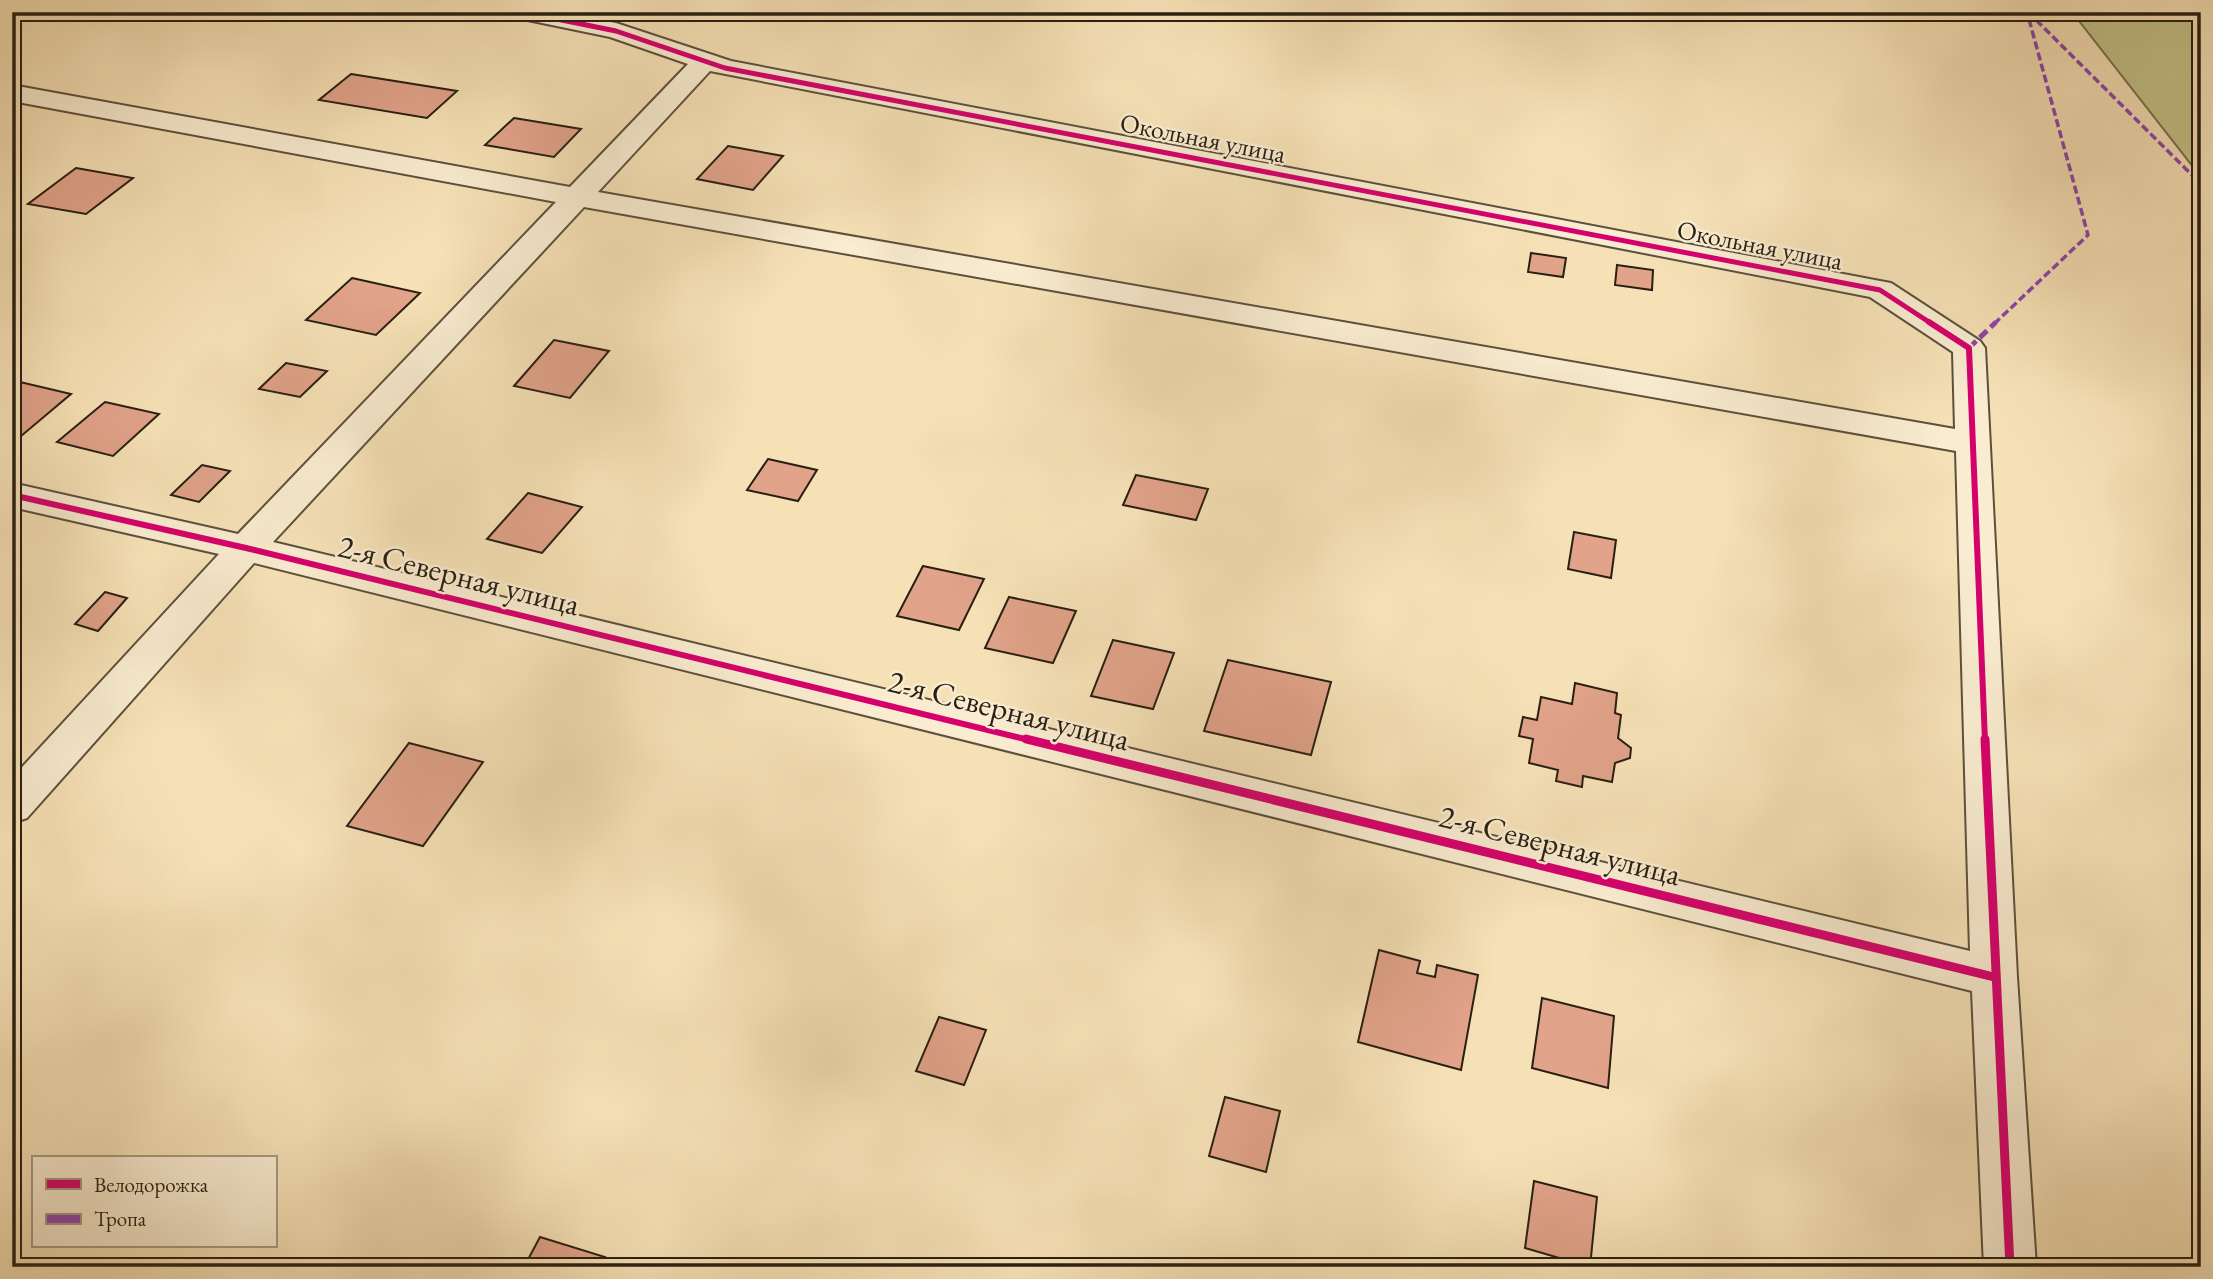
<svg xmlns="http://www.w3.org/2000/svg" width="2213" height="1279" viewBox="0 0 2213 1279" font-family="'EB Garamond',serif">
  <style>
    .green { fill: #c4c088; stroke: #76704e; stroke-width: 2 }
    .building { fill: #e1a38a; stroke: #291f13; stroke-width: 2 }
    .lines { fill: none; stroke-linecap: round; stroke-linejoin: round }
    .minor-casing { stroke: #5c503c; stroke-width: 4 }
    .minor { fill: #f9ecd0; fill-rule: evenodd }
    .quiet-far1 { stroke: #8e44ad; stroke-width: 3.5; stroke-dasharray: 8 3.5; stroke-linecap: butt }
    .quiet { stroke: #8e44ad; stroke-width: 5; stroke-dasharray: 10 5; stroke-linecap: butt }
    .cycleway-far2-casing { stroke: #f9ecd0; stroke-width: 9 }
    .cycleway-far1-casing { stroke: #f9ecd0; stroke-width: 10 }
    .cycleway-casing { stroke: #f9ecd0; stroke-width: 13 }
    .cycleway-far2 { stroke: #d6006c; stroke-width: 5 }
    .cycleway-far1 { stroke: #d6006c; stroke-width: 6 }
    .cycleway { stroke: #d6006c; stroke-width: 9 }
    .labels { text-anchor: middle; stroke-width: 5; stroke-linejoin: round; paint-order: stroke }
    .far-street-label { font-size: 26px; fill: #291f13; stroke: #f9ecd0 }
    .street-label { font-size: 32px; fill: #291f13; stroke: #f9ecd0 }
  </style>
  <rect width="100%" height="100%" fill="#f6e1b6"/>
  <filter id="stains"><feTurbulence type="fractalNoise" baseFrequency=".00286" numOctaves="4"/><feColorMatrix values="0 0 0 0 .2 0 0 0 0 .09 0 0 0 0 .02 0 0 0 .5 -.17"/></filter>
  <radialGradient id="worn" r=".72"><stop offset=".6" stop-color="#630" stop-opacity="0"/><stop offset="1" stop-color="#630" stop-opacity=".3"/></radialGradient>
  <path class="green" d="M2072 12H2201V177Z"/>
  <g class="building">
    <path d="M351 74 457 91 427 118 319 100Z"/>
    <path d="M514 118 581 129 554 157 485 145Z"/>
    <path d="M728 146 783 156 753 190 697 179Z"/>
    <path d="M76 168 133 178 86 214 28 204Z"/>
    <path d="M1531 253 1566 258 1563 277 1528 272Z"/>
    <path d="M1617 265 1653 270 1652 290 1615 285Z"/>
    <path d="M352 278 420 293 376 335 306 320Z"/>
    <path d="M554 340 609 351 570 398 514 386Z"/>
    <path d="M286 363 327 371 300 397 259 389Z"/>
    <path d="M20 382 71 394 14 442 12 389Z"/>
    <path d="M105 402 159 414 113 456 57 442Z"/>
    <path d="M768 459 817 470 798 501 747 490Z"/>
    <path d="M202 465 230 471 199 502 171 495Z"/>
    <path d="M1136 475 1208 489 1196 520 1123 505Z"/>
    <path d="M528 493 582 507 542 553 487 539Z"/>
    <path d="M1574 532 1616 540 1611 578 1568 569Z"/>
    <path d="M923 566 984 579 959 630 897 616Z"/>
    <path d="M105 592 127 598 98 631 75 624Z"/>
    <path d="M1009 597 1076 611 1053 663 985 648Z"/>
    <path d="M1113 640 1174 653 1153 709 1091 696Z"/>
    <path d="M1228 660 1331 682 1311 755 1204 731Z"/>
    <path d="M1575 683 1617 693 1615 713 1621 715 1618 738 1631 748 1630 758 1615 763 1612 782 1583 776 1582 787 1556 781 1558 770 1529 763 1533 739 1519 736 1523 717 1537 720 1541 697 1572 704Z"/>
    <path d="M409 743 483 762 423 846 347 826Z"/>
    <path d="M1379 950 1420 961 1417 973 1435 977 1437 965 1478 975 1461 1070 1358 1042Z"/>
    <path d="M1542 998 1614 1016 1608 1088 1532 1068Z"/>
    <path d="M939 1017 986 1030 964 1085 916 1071Z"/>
    <path d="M1225 1097 1280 1111 1266 1172 1209 1156Z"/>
    <path d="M1534 1181 1597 1197 1590 1267 1525 1248Z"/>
    <path d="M540 1237 605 1257 600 1267H524Z"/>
  </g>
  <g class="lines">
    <g class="minor-casing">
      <path id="minor" d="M510 12H560L616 23 731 61 1880 281 1891 283 1980 341 1985 348 2017 977 2036 1267H1984L1972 991 254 563 27 818 12 823V778L219 554 12 507V483L238 534 556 202 12 101V85L570 187 688 64 610 37 513 17ZM710 71 1870 297 1953 352 1955 429 598 192ZM584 207 1956 451 1970 951 273 542Z"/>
    </g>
    <use href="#minor" class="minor"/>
    <g class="quiet-far1">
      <path d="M2028 12 2201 184"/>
      <path d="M1994 324 2088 235 2027 12"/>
    </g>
    <path class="quiet" d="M1969 348 1996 322"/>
    <g class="cycleway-far2-casing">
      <path id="cycleway-far2" d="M522 12 616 31 725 68 1880 290 1932 324"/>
    </g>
    <g class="cycleway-far1-casing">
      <g id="cycleway-far1">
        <path d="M1929 322 1969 348 1985 741"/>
        <path d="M12 495 246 548 1033 741"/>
      </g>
    </g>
    <g class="cycleway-casing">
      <g id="cycleway">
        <path d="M1026 739 1994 977"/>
        <path d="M1985 739 2010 1267"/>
      </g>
    </g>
    <use href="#cycleway-far2" class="cycleway-far2"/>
    <use href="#cycleway-far1" class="cycleway-far1"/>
    <use href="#cycleway" class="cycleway"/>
  </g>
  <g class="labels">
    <g class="far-street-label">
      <text transform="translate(1203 138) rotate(11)" y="9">Окольная улица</text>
      <text transform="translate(1760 245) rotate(11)" y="9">Окольная улица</text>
    </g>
    <g class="street-label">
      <text transform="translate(459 575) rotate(14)" y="11">2-я Северная улица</text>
      <text transform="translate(1009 710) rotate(14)" y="11">2-я Северная улица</text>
      <text transform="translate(1560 845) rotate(14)" y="11">2-я Северная улица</text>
    </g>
  </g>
  <rect width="2213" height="1279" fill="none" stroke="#f6e1b6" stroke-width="42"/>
  <rect x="14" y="14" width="2185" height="1251" fill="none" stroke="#291f13" stroke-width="3.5"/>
  <rect x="21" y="21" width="2171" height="1237" fill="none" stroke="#291f13" stroke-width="2"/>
  <rect x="32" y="1156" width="245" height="91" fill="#f9ecd0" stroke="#a69a84" stroke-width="2"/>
  <rect x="46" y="1179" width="35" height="10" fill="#d6006c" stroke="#a69a84" stroke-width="2"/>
  <text x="94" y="1192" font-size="21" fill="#291f13">Велодорожка</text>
  <rect x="46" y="1214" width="35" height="10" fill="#8e44ad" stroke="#a69a84" stroke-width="2"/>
  <text x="94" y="1226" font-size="21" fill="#291f13">Тропа</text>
  <rect width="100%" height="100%" filter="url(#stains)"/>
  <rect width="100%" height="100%" fill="url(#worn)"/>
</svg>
